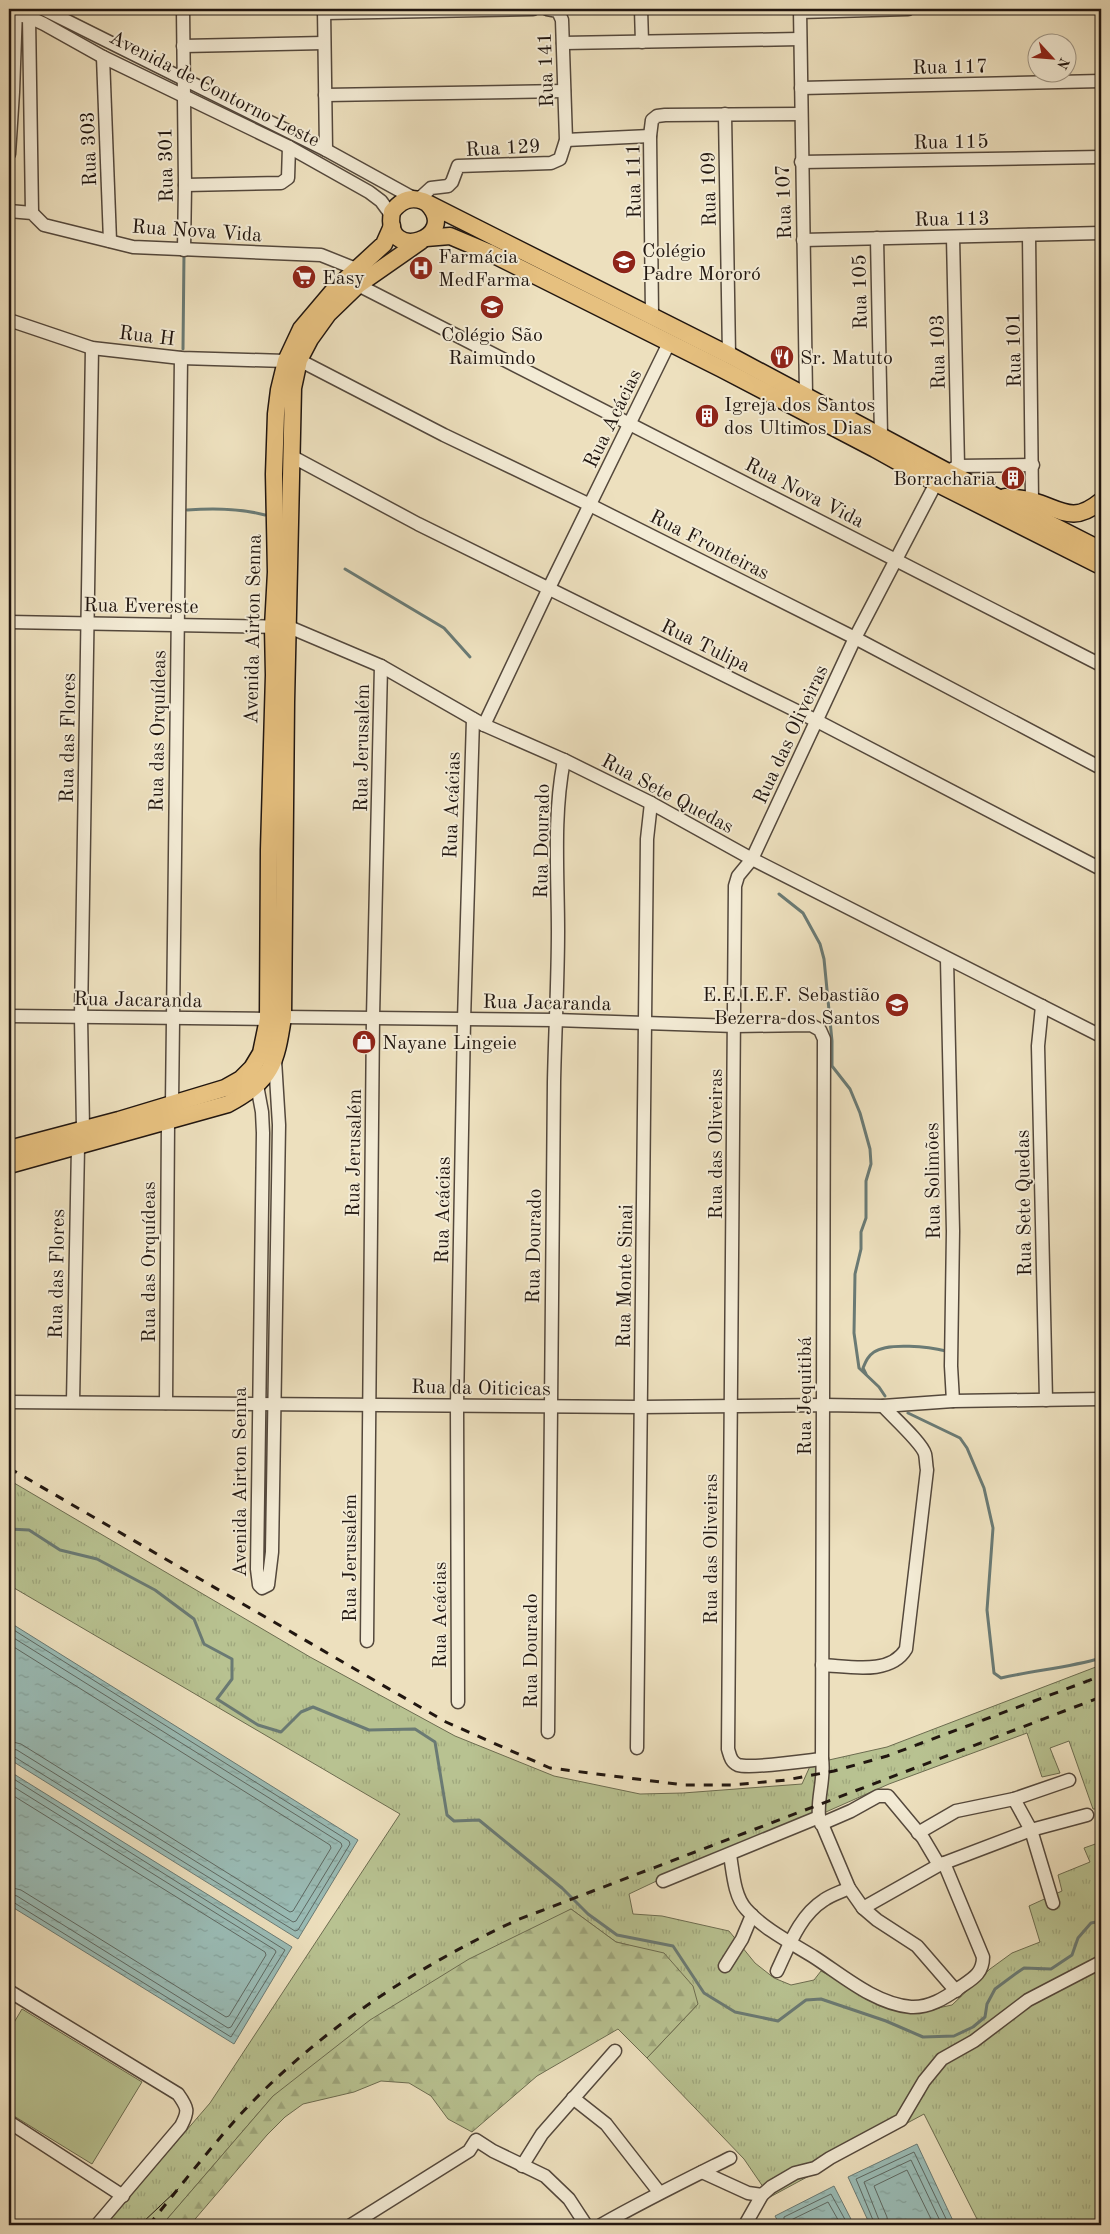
<svg xmlns="http://www.w3.org/2000/svg" width="1110" height="2234" viewBox="0 0 1110 2234" font-family="'Old Standard TT',serif">
  <style>
    .grass { fill: url(#grass-tufts); stroke: #6c6c50 }
    .forest { fill: url(#forest-firs); stroke: #6c6c50 }
    .pitch { fill: #b8c291; stroke: #6c6c50 }
    .water { fill: url(#water-ripples); stroke: #6a7a74 }
    .lines { fill: none; stroke-linecap: round; stroke-linejoin: round }
    .shore { stroke: #5e6963; stroke-width: 1 }
    .stream { stroke: #6a7a74; stroke-width: 3 }
    .minor-casing { stroke: #54483c; stroke-width: 15 }
    .major-casing { stroke: #211610; stroke-width: 19 }
    .minor { stroke: #f3ebd5; stroke-width: 12 }
    .major { stroke: #e6c07f; stroke-width: 16 }
    .tram { stroke: #211610; stroke-width: 1 }
    .rail { stroke: #211610; stroke-width: 3; stroke-dasharray: 9 9; stroke-linecap: butt }
    .labels { text-anchor: middle; stroke-width: 4; stroke-linejoin: round; paint-order: stroke }
    .street-label { font-size: 20px; fill: #211610; stroke: #f3ebd5 }
    .poi-label { font-size: 20px; fill: #211610; stroke: #f3ebd5; text-anchor: start }
  </style>
  <defs>
    <pattern id="grass-tufts" width="24" height="20" patternUnits="userSpaceOnUse" patternTransform="scale(1.25)"><rect width="24" height="20" fill="#b8c291"/><path d="M3 7l-1-3M5 7V3M7 7l1-3M15 17l-1-3M17 17v-4M19 17l1-3" fill="none" stroke="#9ea67c"/></pattern>
    <pattern id="forest-firs" width="22" height="20" patternUnits="userSpaceOnUse" patternTransform="scale(1.25)"><rect width="22" height="20" fill="#b8c291"/><path d="M5 1l3.5 6h-7zM16 11l3.5 6h-7z" fill="#9ea67c"/></pattern>
    <pattern id="water-ripples" width="26" height="14" patternUnits="userSpaceOnUse" patternTransform="scale(1.25)"><rect width="26" height="14" fill="#9abcb6"/><path d="M2 4q2-2 4 0t4 0M15 11q2-2 4 0t4 0" fill="none" stroke="#84a19b"/></pattern>
  </defs>
  <rect width="100%" height="100%" fill="#ede0be"/>
  <filter id="stains"><feTurbulence type="fractalNoise" baseFrequency=".004" numOctaves="4"/><feColorMatrix values="0 0 0 0 .2 0 0 0 0 .09 0 0 0 0 .02 0 0 0 .5 -.17"/></filter>
  <radialGradient id="worn" r=".72"><stop offset=".6" stop-color="#630" stop-opacity="0"/><stop offset="1" stop-color="#630" stop-opacity=".3"/></radialGradient>
  <path class="grass" d="M9 1480 310 1657 455 1736 554 1776 640 1794 683 1793 802 1784 811 1764 887 1747 1101 1665V1809H1093L1069 1741 1050 1748 1060 1773 1042 1777 1027 1733 889 1784 783 1831 665 1877 629 1894 633 1914 662 1916 729 1931 755 1963 774 1978 791 1985 814 1980 821 1971 867 1997 914 2013 952 2005 990 1969 1012 1953 1040 1942 1029 1906 1062 1891 1058 1875 1090 1862 1084 1848 1101 1842V2225H980L924 2114 770 2197 744 2159 647 2058 698 2004 639 1948 616 1942 571 1909 273 2096 162 2225H105L210 2103 400 1814 9 1585Z"/>
  <path class="forest" d="M571 1909 616 1942 664 1953 693 1986 698 2004 647 2058 618 2029 537 2076 472 2132 448 2119 431 2096 409 2083 381 2081 354 2092 303 2104 285 2117 267 2135 190 2225H162L273 2096 370 2020 469 1959Z"/>
  <path class="pitch" d="M22 2009 142 2082 92 2164 9 2113V2031Z"/>
  <g class="water">
    <path d="M9 1622 358 1840 298 1939 9 1759Z"/>
    <path d="M9 1771 292 1947 234 2044 9 1905Z"/>
    <path d="M917 2144 955 2225H870L848 2177Z"/>
    <path d="M834 2186 854 2225H780L775 2216Z"/>
  </g>
  <g class="lines">
    <g class="shore">
      <path d="M9 1627 349 1841 350 1844 298 1930 295 1931 13 1756 9 1755"/>
      <path d="M9 1635 341 1843 342 1846 296 1921 293 1922 17 1750 9 1748"/>
      <path d="M9 1644 330 1845 331 1848 293 1911 290 1912 21 1744 9 1741"/>
      <path d="M9 1776 285 1950 231 2037 13 1902 9 1901"/>
      <path d="M9 1784 275 1950 276 1952 231 2027 228 2028 17 1896 9 1894"/>
      <path d="M9 1793 265 1952 266 1955 229 2016 226 2017 21 1890 9 1887"/>
      <path d="M784 2225V2217L831 2194 848 2225"/>
      <path d="M790 2225 791 2220 828 2202 841 2225"/>
      <path d="M875 2225 856 2179 914 2152 949 2225"/>
      <path d="M881 2225 864 2182 911 2160 942 2225"/>
      <path d="M888 2225 887 2217 874 2186 907 2170 934 2225"/>
    </g>
    <g class="stream">
      <path d="M183 349 184 253"/>
      <path d="M187 510C213 508 239 508 265 515"/>
      <path d="M345 569 444 628 470 657"/>
      <path d="M779 894 803 913 820 944 824 959 832 1041V1066L850 1089 860 1113 870 1149 871 1164 866 1181V1218L861 1232V1249L855 1274 854 1333 859 1368 879 1387 885 1396"/>
      <path d="M866 1374 863 1368C866 1361 868 1356 874 1352 888 1342 930 1347 946 1351"/>
      <path d="M908 1413 960 1438 967 1448 984 1488 993 1528 987 1610 994 1673 1001 1678C1035 1670 1068 1668 1101 1658"/>
      <path d="M9 1529 29 1530 60 1550 97 1559 155 1590 194 1619 204 1644 232 1659V1679L217 1699 258 1725 281 1732 301 1712 313 1707 369 1730 415 1729 435 1742 447 1815 454 1821 479 1820 562 1888 588 1914 617 1935 673 1946 704 1993 735 2012 778 2021 806 2000 821 1999 886 2021 923 2037 954 2036 973 2027 985 2017 987 2004 995 1989 1018 1972 1024 1968 1051 1969 1072 1955 1078 1938 1091 1923 1101 1921"/>
    </g>
    <g class="minor-casing">
      <g id="minor">
        <path d="M43 9 326 150 415 199"/>
        <path d="M183 9 185 185 184 250"/>
        <path d="M324 9 326 150"/>
        <path d="M641 9 642 42"/>
        <path d="M800 9 806 395"/>
        <path d="M30 11 29 17 32 213"/>
        <path d="M800 12 908 9"/>
        <path d="M324 13 533 9"/>
        <path d="M9 14 29 17 44 24 103 57 289 147 369 192 381 201 392 216"/>
        <path d="M563 43 800 39"/>
        <path d="M183 46 324 43"/>
        <path d="M103 57 110 241"/>
        <path d="M801 88 1101 81"/>
        <path d="M325 95 564 91"/>
        <path d="M725 114 729 355"/>
        <path d="M566 140 650 136"/>
        <path d="M9 154 13 92 16 9"/>
        <path d="M801 162 1101 157"/>
        <path d="M185 185 281 183 288 178 289 147"/>
        <path d="M419 199 431 188 448 186 452 182 458 166 551 163 560 159 566 140 562 20 558 11 547 9"/>
        <path d="M9 211 32 213 44 225 133 247 321 255 356 269"/>
        <path d="M1029 235 1032 501"/>
        <path d="M953 237 958 466"/>
        <path d="M877 238 881 435"/>
        <path d="M803 240 1101 233"/>
        <path d="M358 285 1101 665"/>
        <path d="M652 316 650 136 652 120 657 116 665 115 801 114"/>
        <path d="M9 320 92 348 181 358 286 361"/>
        <path d="M299 360 444 435 590 505 855 638 1101 768"/>
        <path d="M293 457 418 524 817 721 1101 869"/>
        <path d="M952 469 958 466 1033 465"/>
        <path d="M9 622 289 627 381 666 484 725 564 760 651 803 752 859 1101 1036"/>
        <path d="M484 725 549 588 669 343"/>
        <path d="M947 959 953 1231 951 1366 953 1401"/>
        <path d="M1042 1006 1038 1046 1046 1400"/>
        <path d="M9 1016 268 1019"/>
        <path d="M283 1017 555 1020 735 1026 811 1025 820 1030 824 1039 822 1759C825 1779 817 1797 819 1817L849 1888 863 1908 877 1920 917 1946 956 1991"/>
        <path d="M257 1085 262 1112 263 1133 257 1569 259 1585 262 1588 268 1585 272 1552 279 1125 275 1060"/>
        <path d="M172 1103 181 358"/>
        <path d="M83 1128 81 1017 92 348"/>
        <path d="M9 1402 641 1407 823 1405 883 1406 953 1401 1101 1399"/>
        <path d="M73 1402 78 1147"/>
        <path d="M166 1403 168 1122"/>
        <path d="M367 1641 373 1017 381 666"/>
        <path d="M822 1665C848 1666 890 1676 906 1649L927 1470C926 1465 926 1458 925 1454 922 1443 892 1416 883 1406"/>
        <path d="M458 1702 457 1405 464 1020 473 719"/>
        <path d="M548 1732C549 1516 551 1299 554 1082 555 1032 558 981 558 931 558 874 553 816 564 760"/>
        <path d="M637 1748 647 839 651 803"/>
        <path d="M822 1759C805 1761 751 1769 738 1765 731 1762 730 1756 728 1749L735 886 738 876 752 859 855 638 936 483"/>
        <path d="M1014 1799 1031 1830 1053 1903"/>
        <path d="M821 1824 851 1811 878 1796H888L923 1838 939 1865"/>
        <path d="M918 1833 956 1811 1014 1799 1069 1780"/>
        <path d="M730 1855C733 1872 734 1896 746 1909 762 1928 793 1944 814 1957 842 1975 875 2004 911 2007 929 2008 945 1998 959 1988 972 1979 983 1974 983 1957L944 1863"/>
        <path d="M663 1881 819 1817"/>
        <path d="M863 1908 939 1865 1031 1830 1087 1815"/>
        <path d="M725 1966 742 1939 752 1915"/>
        <path d="M777 1971C789 1946 799 1916 824 1900 831 1895 841 1892 849 1888"/>
        <path d="M9 1991 178 2094C188 2108 189 2111 181 2126L97 2225"/>
        <path d="M573 2098 606 2124 659 2192"/>
        <path d="M9 2122 123 2196"/>
        <path d="M522 2166 542 2134 615 2051"/>
        <path d="M702 2172 748 2193 762 2195"/>
        <path d="M351 2225 469 2151 476 2140 493 2151 545 2176 569 2199 586 2225"/>
        <path d="M601 2225C643 2201 686 2180 730 2158"/>
        <path d="M745 2225 762 2195 771 2187 795 2173 815 2168 830 2158 901 2120 924 2081 942 2059 974 2041 1028 2000 1101 1962"/>
      </g>
    </g>
    <g class="major-casing">
      <g id="major">
        <path d="M427 203C462 238 382 265 392 212 400 201 410 196 423 201L729 355 948 472 1101 550"/>
        <path d="M426 238 450 236 488 252 722 369 875 449 936 483 1101 566"/>
        <path d="M1005 497C1014 498 1024 498 1033 501 1062 510 1073 524 1101 501"/>
        <path d="M9 1149 119 1120 225 1088 241 1079 252 1068 261 1053 268 1019 269 850 274 675 273 627 276 572 274 474 276 414 279 390 286 361 301 329 334 290 384 244 392 226"/>
        <path d="M9 1165 228 1104C272 1080 276 1064 283 1017L286 702 293 388 299 360 310 339 328 314 358 285 421 241"/>
      </g>
    </g>
    <use href="#minor" class="minor"/>
    <use href="#major" class="major"/>
    <path class="tram" d="M140 2225 178 2189"/>
    <g class="rail">
      <path d="M9 1468 446 1722 550 1768 684 1785H732L786 1780 834 1771 887 1756 1101 1676"/>
      <path d="M149 2225C178 2189 207 2152 238 2117 316 2032 414 1968 517 1920L1101 1697"/>
    </g>
  </g>
  <defs>
    <g id="school-disc" transform="scale(1.25)"><circle r="9.5" fill="#8f2418" stroke="#f3ebd5"/><path d="M0-5L7-2L0 1L-7-2ZM-4 1L0 2.5L4 1V4Q0 6-4 4Z" fill="#fff"/></g>
    <g id="hospital-disc" transform="scale(1.25)"><circle r="9.5" fill="#8f2418" stroke="#f3ebd5"/><path d="M-5-5h3v3.5h4V-5h3V5h-3V1.5h-4V5h-3Z" fill="#fff"/></g>
    <g id="supermarket-disc" transform="scale(1.25)"><circle r="9.5" fill="#8f2418" stroke="#f3ebd5"/><path d="M-6-5.5h2.5l.6 2H6L4.5 2H-2.5L-4.4-4H-6ZM-1.5 3.2a1.3 1.3 0 1 0 .1 0ZM3 3.2a1.3 1.3 0 1 0 .1 0Z" fill="#fff"/></g>
    <g id="restaurant-disc" transform="scale(1.25)"><circle r="9.5" fill="#8f2418" stroke="#f3ebd5"/><path d="M-5-6h1v4h1v-4h1v4h1v-4h1v5L-1.5 .5V6h-2V.5L-5-1ZM5-6V6H3V1.5H1.5Q1.5-4 5-6Z" fill="#fff"/></g>
    <g id="building-disc" transform="scale(1.25)"><circle r="9.5" fill="#8f2418" stroke="#f3ebd5"/><path d="M-4-6H4V6H1V3H-1V6H-4ZM-2.5-4.3h1.7v1.8h-1.7ZM.8-4.3h1.7v1.8H.8ZM-2.5-1h1.7V.8h-1.7ZM.8-1h1.7V.8H.8Z" fill="#fff"/></g>
    <g id="shop-disc" transform="scale(1.25)"><circle r="9.5" fill="#8f2418" stroke="#f3ebd5"/><path d="M-5-2.5h2.3a2.7 3.5 0 0 1 5.4 0H5L5.5 6h-11ZM-1.5-2.5h3a1.5 2.3 0 0 0-3 0Z" fill="#fff"/></g>
  </defs>
  <g fill-rule="evenodd">
    <use href="#school-disc" x="624" y="262"/>
    <use href="#hospital-disc" x="421" y="268"/>
    <use href="#supermarket-disc" x="304" y="277"/>
    <use href="#school-disc" x="492" y="307"/>
    <use href="#restaurant-disc" x="782" y="357"/>
    <use href="#building-disc" x="707" y="416"/>
    <use href="#building-disc" x="1013" y="478"/>
    <use href="#school-disc" x="897" y="1005"/>
    <use href="#shop-disc" x="364" y="1042"/>
  </g>
  <g class="labels">
    <g class="street-label">
      <text transform="translate(950 66) rotate(-1)" y="7">Rua 117</text>
      <text transform="translate(545 70) rotate(-92)" y="7">Rua 141</text>
      <text transform="translate(215 88) rotate(27)" y="7">Avenida de Contorno Leste</text>
      <text transform="translate(951 141) rotate(-1)" y="7">Rua 115</text>
      <text transform="translate(503 147) rotate(-3)" y="7">Rua 129</text>
      <text transform="translate(88 149) rotate(-92)" y="7">Rua 303</text>
      <text transform="translate(165 165) rotate(-91)" y="7">Rua 301</text>
      <text transform="translate(633 181) rotate(-91)" y="7">Rua 111</text>
      <text transform="translate(708 189) rotate(-91)" y="7">Rua 109</text>
      <text transform="translate(783 202) rotate(-92)" y="7">Rua 107</text>
      <text transform="translate(952 218) rotate(-1)" y="7">Rua 113</text>
      <text transform="translate(197 230) rotate(4)" y="7">Rua Nova Vida</text>
      <text transform="translate(859 292) rotate(-91)" y="7">Rua 105</text>
      <text transform="translate(147 335) rotate(7)" y="7">Rua H</text>
      <text transform="translate(1013 350) rotate(-91)" y="7">Rua 101</text>
      <text transform="translate(937 352) rotate(-91)" y="7">Rua 103</text>
      <text transform="translate(612 418) rotate(-64)" y="7">Rua Acácias</text>
      <text transform="translate(805 492) rotate(27)" y="7">Rua Nova Vida</text>
      <text transform="translate(710 544) rotate(27)" y="7">Rua Fronteiras</text>
      <text transform="translate(141 605) rotate(1)" y="7">Rua Evereste</text>
      <text transform="translate(252 629) rotate(-89)" y="7">Avenida Airton Senna</text>
      <text transform="translate(706 645) rotate(26)" y="7">Rua Tulipa</text>
      <text transform="translate(157 731) rotate(-89)" y="7">Rua das Orquídeas</text>
      <text transform="translate(790 734) rotate(-65)" y="7">Rua das Oliveiras</text>
      <text transform="translate(67 738) rotate(-89)" y="7">Rua das Flores</text>
      <text transform="translate(361 748) rotate(-89)" y="7">Rua Jerusalém</text>
      <text transform="translate(668 793) rotate(28)" y="7">Rua Sete Quedas</text>
      <text transform="translate(451 805) rotate(-88)" y="7">Rua Acácias</text>
      <text transform="translate(541 841) rotate(-89)" y="7">Rua Dourado</text>
      <text transform="translate(138 999) rotate(1)" y="7">Rua Jacaranda</text>
      <text transform="translate(547 1002) rotate(1)" y="7">Rua Jacaranda</text>
      <text transform="translate(715 1144) rotate(-90)" y="7">Rua das Oliveiras</text>
      <text transform="translate(353 1153) rotate(-89)" y="7">Rua Jerusalém</text>
      <text transform="translate(932 1181) rotate(-91)" y="7">Rua Solimões</text>
      <text transform="translate(1023 1203) rotate(-91)" y="7">Rua Sete Quedas</text>
      <text transform="translate(442 1210) rotate(-89)" y="7">Rua Acácias</text>
      <text transform="translate(533 1246) rotate(-89)" y="7">Rua Dourado</text>
      <text transform="translate(148 1262) rotate(-90)" y="7">Rua das Orquídeas</text>
      <text transform="translate(56 1274) rotate(-89)" y="7">Rua das Flores</text>
      <text transform="translate(624 1276) rotate(-89)" y="7">Rua Monte Sinai</text>
      <text transform="translate(481 1387) rotate(1)" y="7">Rua da Oiticicas</text>
      <text transform="translate(804 1396) rotate(-90)" y="7">Rua Jequitibá</text>
      <text transform="translate(239 1482) rotate(-90)" y="7">Avenida Airton Senna</text>
      <text transform="translate(710 1549) rotate(-90)" y="7">Rua das Oliveiras</text>
      <text transform="translate(349 1558) rotate(-90)" y="7">Rua Jerusalém</text>
      <text transform="translate(439 1615) rotate(-90)" y="7">Rua Acácias</text>
      <text transform="translate(530 1651) rotate(-90)" y="7">Rua Dourado</text>
    </g>
    <g class="poi-label">
      <text x="642" y="257">Colégio<tspan x="642" dy="23">Padre Mororó</tspan></text>
      <text x="438" y="263">Farmácia<tspan x="438" dy="23">MedFarma</tspan></text>
      <text x="322" y="284">Easy</text>
      <text x="492" y="341" text-anchor="middle">Colégio São<tspan x="492" dy="23">Raimundo</tspan></text>
      <text x="800" y="364">Sr. Matuto</text>
      <text x="724" y="411">Igreja dos Santos<tspan x="724" dy="23">dos Ultimos Dias</tspan></text>
      <text x="996" y="485" text-anchor="end">Borracharia</text>
      <text x="880" y="1001" text-anchor="end">E.E.I.E.F. Sebastião<tspan x="880" dy="23">Bezerra dos Santos</tspan></text>
      <text x="382" y="1049">Nayane Lingeie</text>
    </g>
  </g>
  <rect width="1110" height="2234" fill="none" stroke="#ede0be" stroke-width="30"/>
  <rect x="10" y="10" width="1090" height="2214" fill="none" stroke="#211610" stroke-width="2.5"/>
  <rect x="15" y="15" width="1080" height="2204" fill="none" stroke="#211610"/>
  <g transform="translate(1052 58) rotate(116)"><circle r="24" fill="#f3ebd5" stroke="#9f9686"/>
  <path d="M0-4L9 19L0 12L-9 19Z" fill="#8f2418"/>
  <text y="-8" font-size="14" font-weight="bold" text-anchor="middle" fill="#211610">N</text>
  </g>
  <rect width="100%" height="100%" filter="url(#stains)"/>
  <rect width="100%" height="100%" fill="url(#worn)"/>
</svg>
